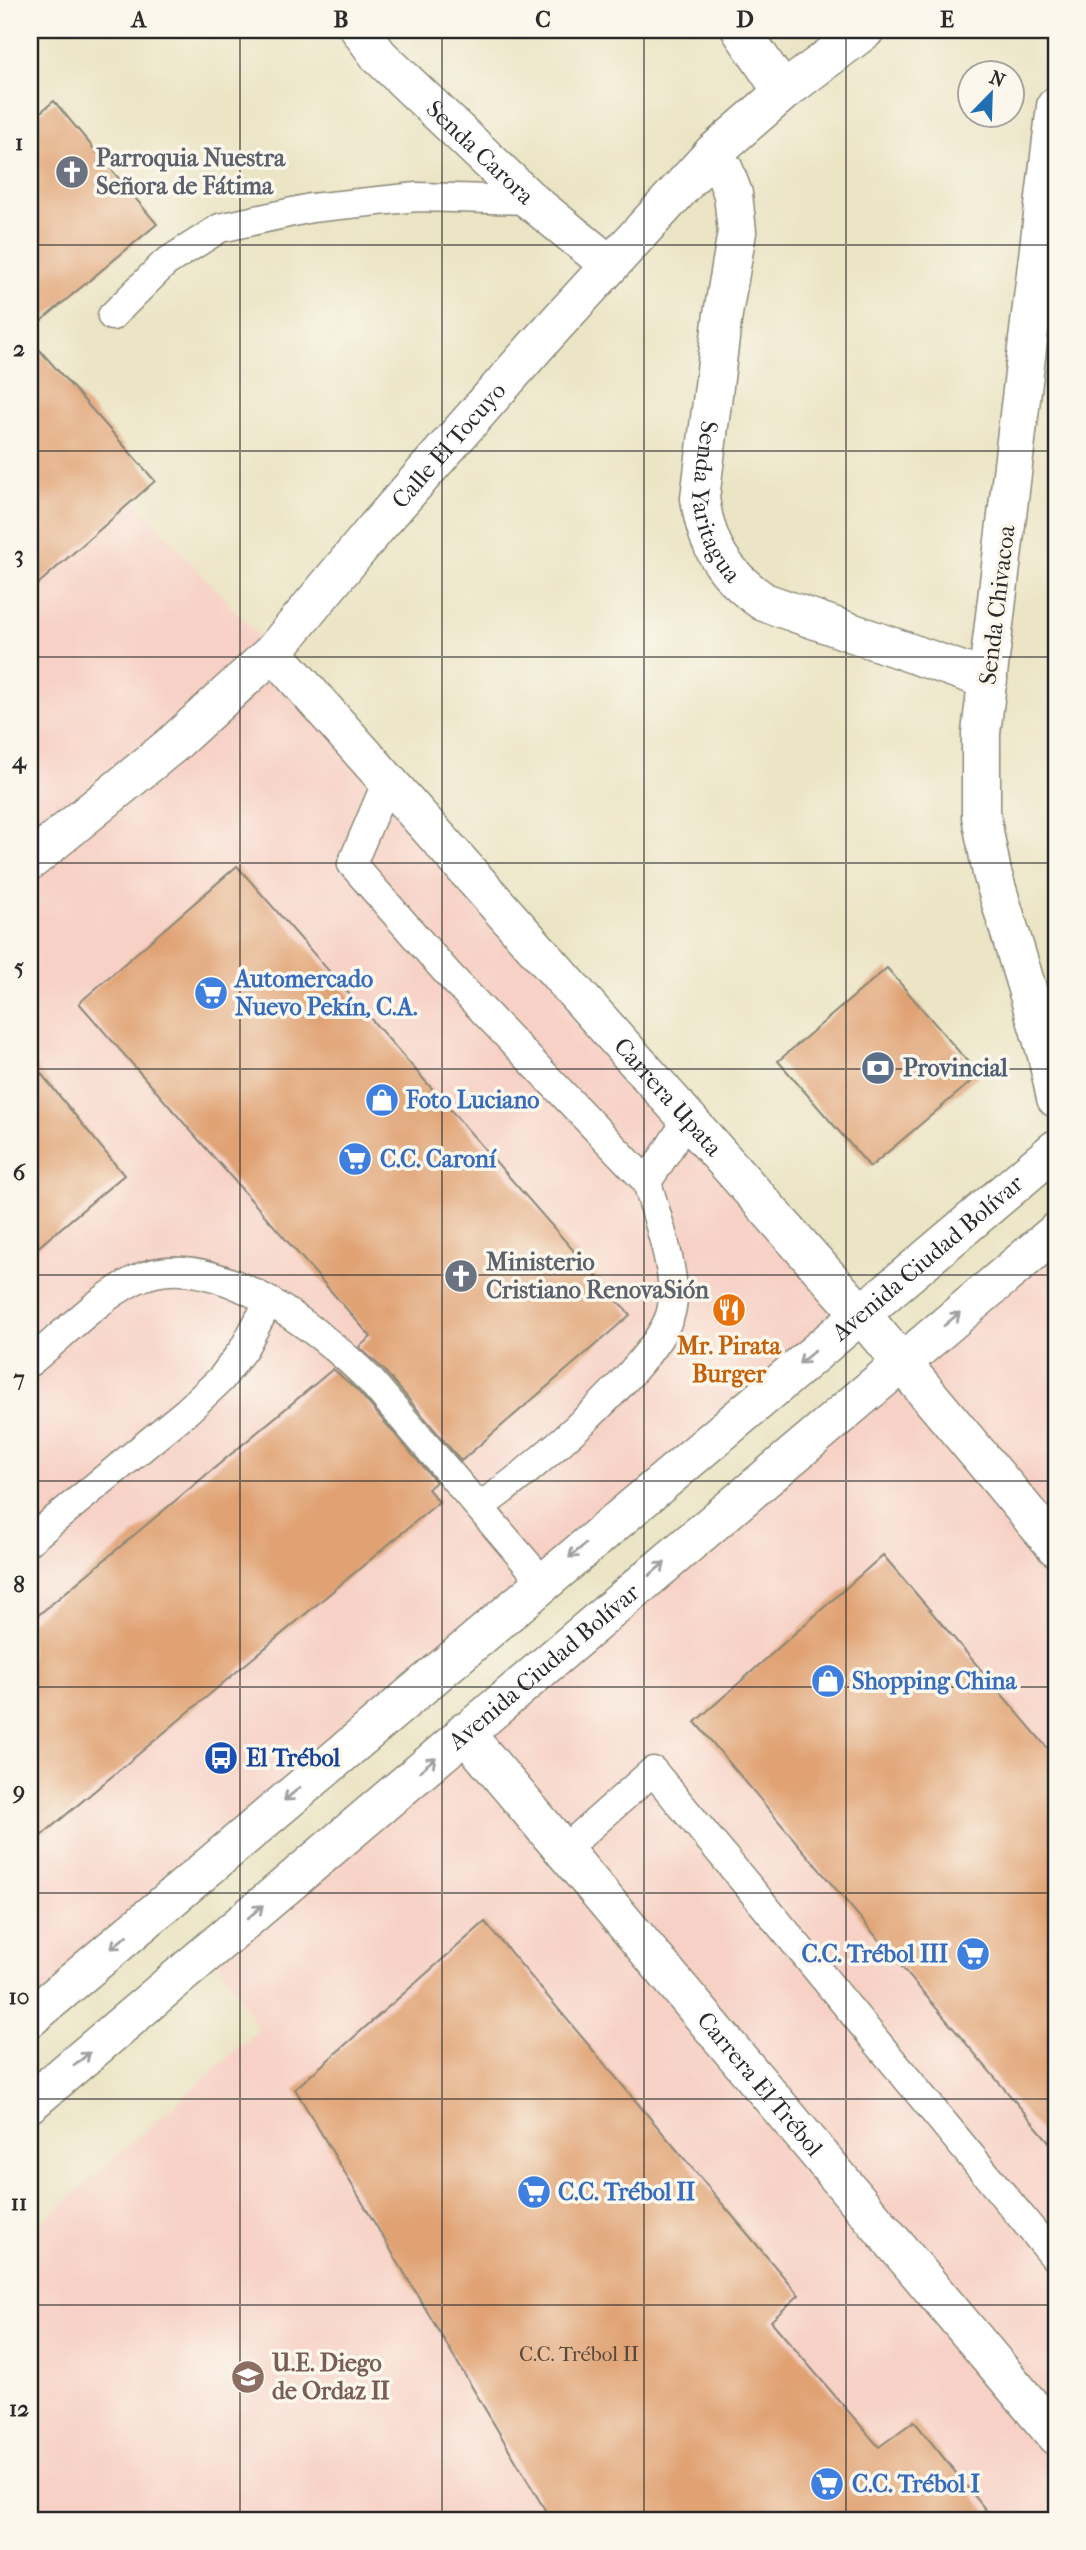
<svg xmlns="http://www.w3.org/2000/svg" width="1086" height="2550" viewBox="0 0 1086 2550" font-family="'IM FELL French Canon',serif">
  <style>
    .built { fill: #f7d1c6 }
    .building { fill: #e0a273 }
    .lines { fill: none; stroke-linecap: round; stroke-linejoin: round }
    .service-casing { stroke: #8b8878; stroke-width: 31 }
    .minor-casing { stroke: #8b8878; stroke-width: 41 }
    .tertiary-casing { stroke: #8b8878; stroke-width: 41 }
    .service { stroke: #fff; stroke-width: 28 }
    .minor { stroke: #fff; stroke-width: 38 }
    .tertiary { stroke: #fff; stroke-width: 38 }
    .oneway { stroke: #a0a0a0 }
    .grid { fill: none; stroke: #2b2b2b; stroke-width: 2; stroke-opacity: 0.55 }
    .labels { text-anchor: middle; stroke-width: 7; stroke-linejoin: round; paint-order: stroke }
    .number-label { font-size: 21px; fill: #58493d }
    .street-label { font-size: 24px; fill: #2b2b2b; stroke: #fbf7ec }
    .worship-label { font-size: 24px; font-weight: bold; fill: #5b616d; stroke: #fbf7ec; text-anchor: start }
    .shop-label { font-size: 24px; font-weight: bold; fill: #366cbe; stroke: #fbf7ec; text-anchor: start }
    .service-label { font-size: 24px; font-weight: bold; fill: #4e5e75; stroke: #fbf7ec; text-anchor: start }
    .food-label { font-size: 24px; font-weight: bold; fill: #c56008; stroke: #fbf7ec }
    .transit-label { font-size: 24px; font-weight: bold; fill: #164399; stroke: #fbf7ec; text-anchor: start }
    .education-label { font-size: 24px; font-weight: bold; fill: #785e54; stroke: #fbf7ec; text-anchor: start }
    .neatline { fill: none; stroke: #2b2b2b; stroke-width: 2.5 }
    .grid-label { font-size: 23px; text-anchor: middle; font-weight: bold; fill: #2b2b2b }
  </style>
  <rect width="100%" height="100%" fill="#fbf7ec"/>
  <filter id="ink" filterUnits="userSpaceOnUse"><feTurbulence type="fractalNoise" baseFrequency=".0143" numOctaves="2"/><feDisplacementMap in="SourceGraphic" scale="14" xChannelSelector="R" yChannelSelector="G"/><feConvolveMatrix kernelMatrix="1 2 1 2 8 2 1 2 1" color-interpolation-filters="sRGB"/></filter>
  <filter id="wash" filterUnits="userSpaceOnUse"><feTurbulence type="fractalNoise" baseFrequency=".00686" numOctaves="4" result="noise"/><feDisplacementMap in="SourceGraphic" scale="28" xChannelSelector="R" yChannelSelector="G"/><feGaussianBlur stdDeviation="1.57" result="paint"/><feColorMatrix in="noise" values="0 0 0 0 0 0 0 0 0 0 0 0 0 0 0 0 0 1.4 0 .05"/><feComposite in="paint" operator="in"/></filter>
  <g filter="url(#wash)">
    <rect width="100%" height="100%" fill="#ebe4c5"/>
    <g class="built">
      <path d="M30 387 273 652 860 1313 30 2017Z"/>
      <path d="M1056 1232V2520H30V2233L259 2030 211 1949Z"/>
    </g>
    <g id="blocks">
      <g class="building">
        <path d="M54 101 157 224 30 330V121Z"/>
        <path d="M30 339 155 481 30 591Z"/>
        <path d="M237 866 630 1315 461 1461 383 1369 359 1347 371 1337 79 1003Z"/>
        <path d="M887 968 979 1075 870 1167 778 1061Z"/>
        <path d="M30 1060 124 1175 30 1254Z"/>
        <path d="M333 1369 358 1391 436 1482 428 1489 439 1502 30 1845V1622Z"/>
        <path d="M883 1555 1056 1758V2150L695 1722Z"/>
        <path d="M485 1922 799 2295 771 2321 817 2375 879 2447 914 2421 994 2520H551L295 2089Z"/>
      </g>
    </g>
  </g>
  <g filter="url(#ink)">
    <use href="#blocks" fill-opacity="0" stroke="#8b8878" stroke-width="2"/>
    <g class="lines">
      <g class="service-casing">
        <g id="service">
          <path d="M112 316 165 263 220 228 311 208 417 197 530 200"/>
          <path d="M387 781 352 864 449 975 647 1182 688 1119"/>
          <path d="M30 1362C63 1335 97 1299 135 1280 209 1242 321 1331 370 1380L542 1581"/>
          <path d="M479 1507C526 1476 657 1365 671 1312 680 1280 656 1215 647 1182"/>
          <path d="M30 1540 187 1411 221 1379 244 1348 269 1301"/>
          <path d="M564 1850 653 1771 1056 2259"/>
        </g>
      </g>
      <g class="minor-casing">
        <g id="minor">
          <path id="s1" d="M360 30 379 56 530 200 610 265"/>
          <path d="M741 30 783 92"/>
          <path d="M1056 106 981 733V816L992 873 1047 1055 1056 1098"/>
          <path id="s2" d="M713 153 724 170 733 194 737 232 723 314 700 498C706 545 724 575 764 602L988 680"/>
          <path id="s3" d="M273 652 860 1313 1056 1547"/>
          <path id="s4" d="M30 861 173 744 273 652 376 528 536 346 713 153 783 92 865 30"/>
          <path id="s5" d="M464 1732 1056 2436"/>
        </g>
      </g>
      <g class="tertiary-casing">
        <g id="tertiary">
          <path id="s6" d="M30 2018 1056 1149"/>
          <path id="s7" d="M30 2103 1056 1232"/>
        </g>
      </g>
      <use href="#service" class="service"/>
      <use href="#minor" class="minor"/>
      <use href="#tertiary" class="tertiary"/>
    </g>
    <defs><path id="oneway-shaft" d="M-6 0H5M1.5-3L5.5 0L1.5 3" fill="none" stroke-width="1.6" stroke-linecap="round" stroke-linejoin="round" transform="scale(1.75)"/></defs>
    <g class="oneway">
      <use href="#oneway-shaft" transform="translate(952 1319) rotate(-40)"/>
      <use href="#oneway-shaft" transform="translate(807 1357) rotate(140)"/>
      <use href="#oneway-shaft" transform="translate(577 1551) rotate(140)"/>
      <use href="#oneway-shaft" transform="translate(657 1569) rotate(-40)"/>
      <use href="#oneway-shaft" transform="translate(428 1764) rotate(-41)"/>
      <use href="#oneway-shaft" transform="translate(292 1794) rotate(140)"/>
      <use href="#oneway-shaft" transform="translate(255 1912) rotate(-41)"/>
      <use href="#oneway-shaft" transform="translate(119 1942) rotate(140)"/>
      <use href="#oneway-shaft" transform="translate(82 2059) rotate(-40)"/>
    </g>
  </g>
  <path class="grid" d="M240 30V2520M442 30V2520M644 30V2520M846 30V2520M30 245H1056M30 451H1056M30 657H1056M30 863H1056M30 1069H1056M30 1275H1056M30 1481H1056M30 1687H1056M30 1893H1056M30 2099H1056M30 2305H1056"/>
  <defs>
    <g id="church-disc" transform="scale(1.75)"><circle r="9.5" fill="#6b7280" stroke="#fbf7ec"/><path d="M-1.2-6h2.4v3.5h3.3v2.4h-3.3V6h-2.4V-.1h-3.3v-2.4h3.3Z" fill="#fff"/></g>
    <g id="supermarket-disc" transform="scale(1.75)"><circle r="9.5" fill="#3f7fe0" stroke="#fbf7ec"/><path d="M-6-5.5h2.5l.6 2H6L4.5 2H-2.5L-4.4-4H-6ZM-1.5 3.2a1.3 1.3 0 1 0 .1 0ZM3 3.2a1.3 1.3 0 1 0 .1 0Z" fill="#fff"/></g>
    <g id="bank-disc" transform="scale(1.75)"><circle r="9.5" fill="#5c6f8a" stroke="#fbf7ec"/><path d="M-6-4H6V4H-6ZM0-2.3a2.3 2.3 0 1 0 0 4.6a2.3 2.3 0 1 0 0-4.6Z" fill="#fff"/></g>
    <g id="shop-disc" transform="scale(1.75)"><circle r="9.5" fill="#3f7fe0" stroke="#fbf7ec"/><path d="M-5-2.5h2.3a2.7 3.5 0 0 1 5.4 0H5L5.5 6h-11ZM-1.5-2.5h3a1.5 2.3 0 0 0-3 0Z" fill="#fff"/></g>
    <g id="restaurant-disc" transform="scale(1.75)"><circle r="9.5" fill="#e8710a" stroke="#fbf7ec"/><path d="M-5-6h1v4h1v-4h1v4h1v-4h1v5L-1.5 .5V6h-2V.5L-5-1ZM5-6V6H3V1.5H1.5Q1.5-4 5-6Z" fill="#fff"/></g>
    <g id="bus-disc" transform="scale(1.75)"><circle r="9.5" fill="#1a4fb4" stroke="#fbf7ec"/><path d="M-5-6H5V4H4V6H2V4H-2V6H-4V4H-5ZM-3.5-4V0h7V-4ZM-3.5 1.2v1.5H-2V1.2ZM2 1.2v1.5H3.5V1.2Z" fill="#fff"/></g>
    <g id="school-disc" transform="scale(1.75)"><circle r="9.5" fill="#8d6e63" stroke="#fbf7ec"/><path d="M0-5L7-2L0 1L-7-2ZM-4 1L0 2.5L4 1V4Q0 6-4 4Z" fill="#fff"/></g>
  </defs>
  <g fill-rule="evenodd">
    <use href="#church-disc" x="72" y="172"/>
    <use href="#supermarket-disc" x="211" y="993"/>
    <use href="#bank-disc" x="878" y="1068"/>
    <use href="#shop-disc" x="382" y="1100"/>
    <use href="#supermarket-disc" x="355" y="1159"/>
    <use href="#church-disc" x="461" y="1276"/>
    <use href="#restaurant-disc" x="729" y="1310"/>
    <use href="#shop-disc" x="828" y="1681"/>
    <use href="#bus-disc" x="221" y="1758"/>
    <use href="#supermarket-disc" x="973" y="1954"/>
    <use href="#supermarket-disc" x="534" y="2192"/>
    <use href="#school-disc" x="248" y="2377"/>
    <use href="#supermarket-disc" x="827" y="2484"/>
  </g>
  <g class="labels">
    <g class="number-label">
      <text x="579" y="2361">C.C. Trébol II</text>
    </g>
    <g class="street-label">
      <text dy="8" stroke="none"><textPath href="#s1" startOffset="172">Senda Carora</textPath></text>
      <text dy="8" stroke="none"><textPath href="#s4" startOffset="592">Calle El Tocuyo</textPath></text>
      <text dy="8" stroke="none"><textPath href="#s2" startOffset="359">Senda Yaritagua</textPath></text>
      <text transform="translate(997 605) rotate(-83)" y="8">Senda Chivacoa</text>
      <text dy="8" stroke="none"><textPath href="#s3" startOffset="595">Carrera Upata</textPath></text>
      <text dy="8" stroke="none"><textPath href="#s6" startOffset="1176">Avenida Ciudad Bolívar</textPath></text>
      <text dy="8" stroke="none"><textPath href="#s7" startOffset="674">Avenida Ciudad Bolívar</textPath></text>
      <text dy="8" stroke="none"><textPath href="#s5" startOffset="460">Carrera El Trébol</textPath></text>
    </g>
    <g class="worship-label">
      <text x="96" y="166">Parroquia Nuestra<tspan x="96" dy="28">Señora de Fátima</tspan></text>
      <text x="486" y="1270">Ministerio<tspan x="486" dy="28">Cristiano RenovaSión</tspan></text>
    </g>
    <g class="shop-label">
      <text x="235" y="987">Automercado<tspan x="235" dy="28">Nuevo Pekín, C.A.</tspan></text>
      <text x="406" y="1108">Foto Luciano</text>
      <text x="380" y="1167">C.C. Caroní</text>
      <text x="852" y="1689">Shopping China</text>
      <text x="948" y="1962" text-anchor="end">C.C. Trébol III</text>
      <text x="558" y="2200">C.C. Trébol II</text>
      <text x="852" y="2492">C.C. Trébol I</text>
    </g>
    <g class="service-label">
      <text x="903" y="1076">Provincial</text>
    </g>
    <g class="food-label">
      <text x="729" y="1354">Mr. Pirata<tspan x="729" dy="28">Burger</tspan></text>
    </g>
    <g class="transit-label">
      <text x="246" y="1766">El Trébol</text>
    </g>
    <g class="education-label">
      <text x="272" y="2371">U.E. Diego<tspan x="272" dy="28">de Ordaz II</tspan></text>
    </g>
  </g>
  <rect width="1086" height="2550" fill="none" stroke="#fbf7ec" stroke-width="77"/>
  <g transform="translate(991 94) rotate(23)"><circle r="33" fill="#fbf7ec" stroke="#a8a59f" stroke-width="2"/>
  <path d="M0-5L12 26L0 18L-12 26Z" fill="#1f6fb2"/>
  <text y="-10" font-size="19" font-weight="bold" text-anchor="middle" fill="#2b2b2b">N</text>
  </g>
  <rect x="38" y="38" width="1010" height="2474" class="neatline"/>
  <g class="grid-label">
    <text x="139" y="27">A</text>
    <text x="341" y="27">B</text>
    <text x="543" y="27">C</text>
    <text x="745" y="27">D</text>
    <text x="947" y="27">E</text>
    <text x="19" y="150">1</text>
    <text x="19" y="356">2</text>
    <text x="19" y="562">3</text>
    <text x="19" y="768">4</text>
    <text x="19" y="974">5</text>
    <text x="19" y="1180">6</text>
    <text x="19" y="1386">7</text>
    <text x="19" y="1592">8</text>
    <text x="19" y="1798">9</text>
    <text x="19" y="2004">10</text>
    <text x="19" y="2210">11</text>
    <text x="19" y="2416">12</text>
  </g>
</svg>
